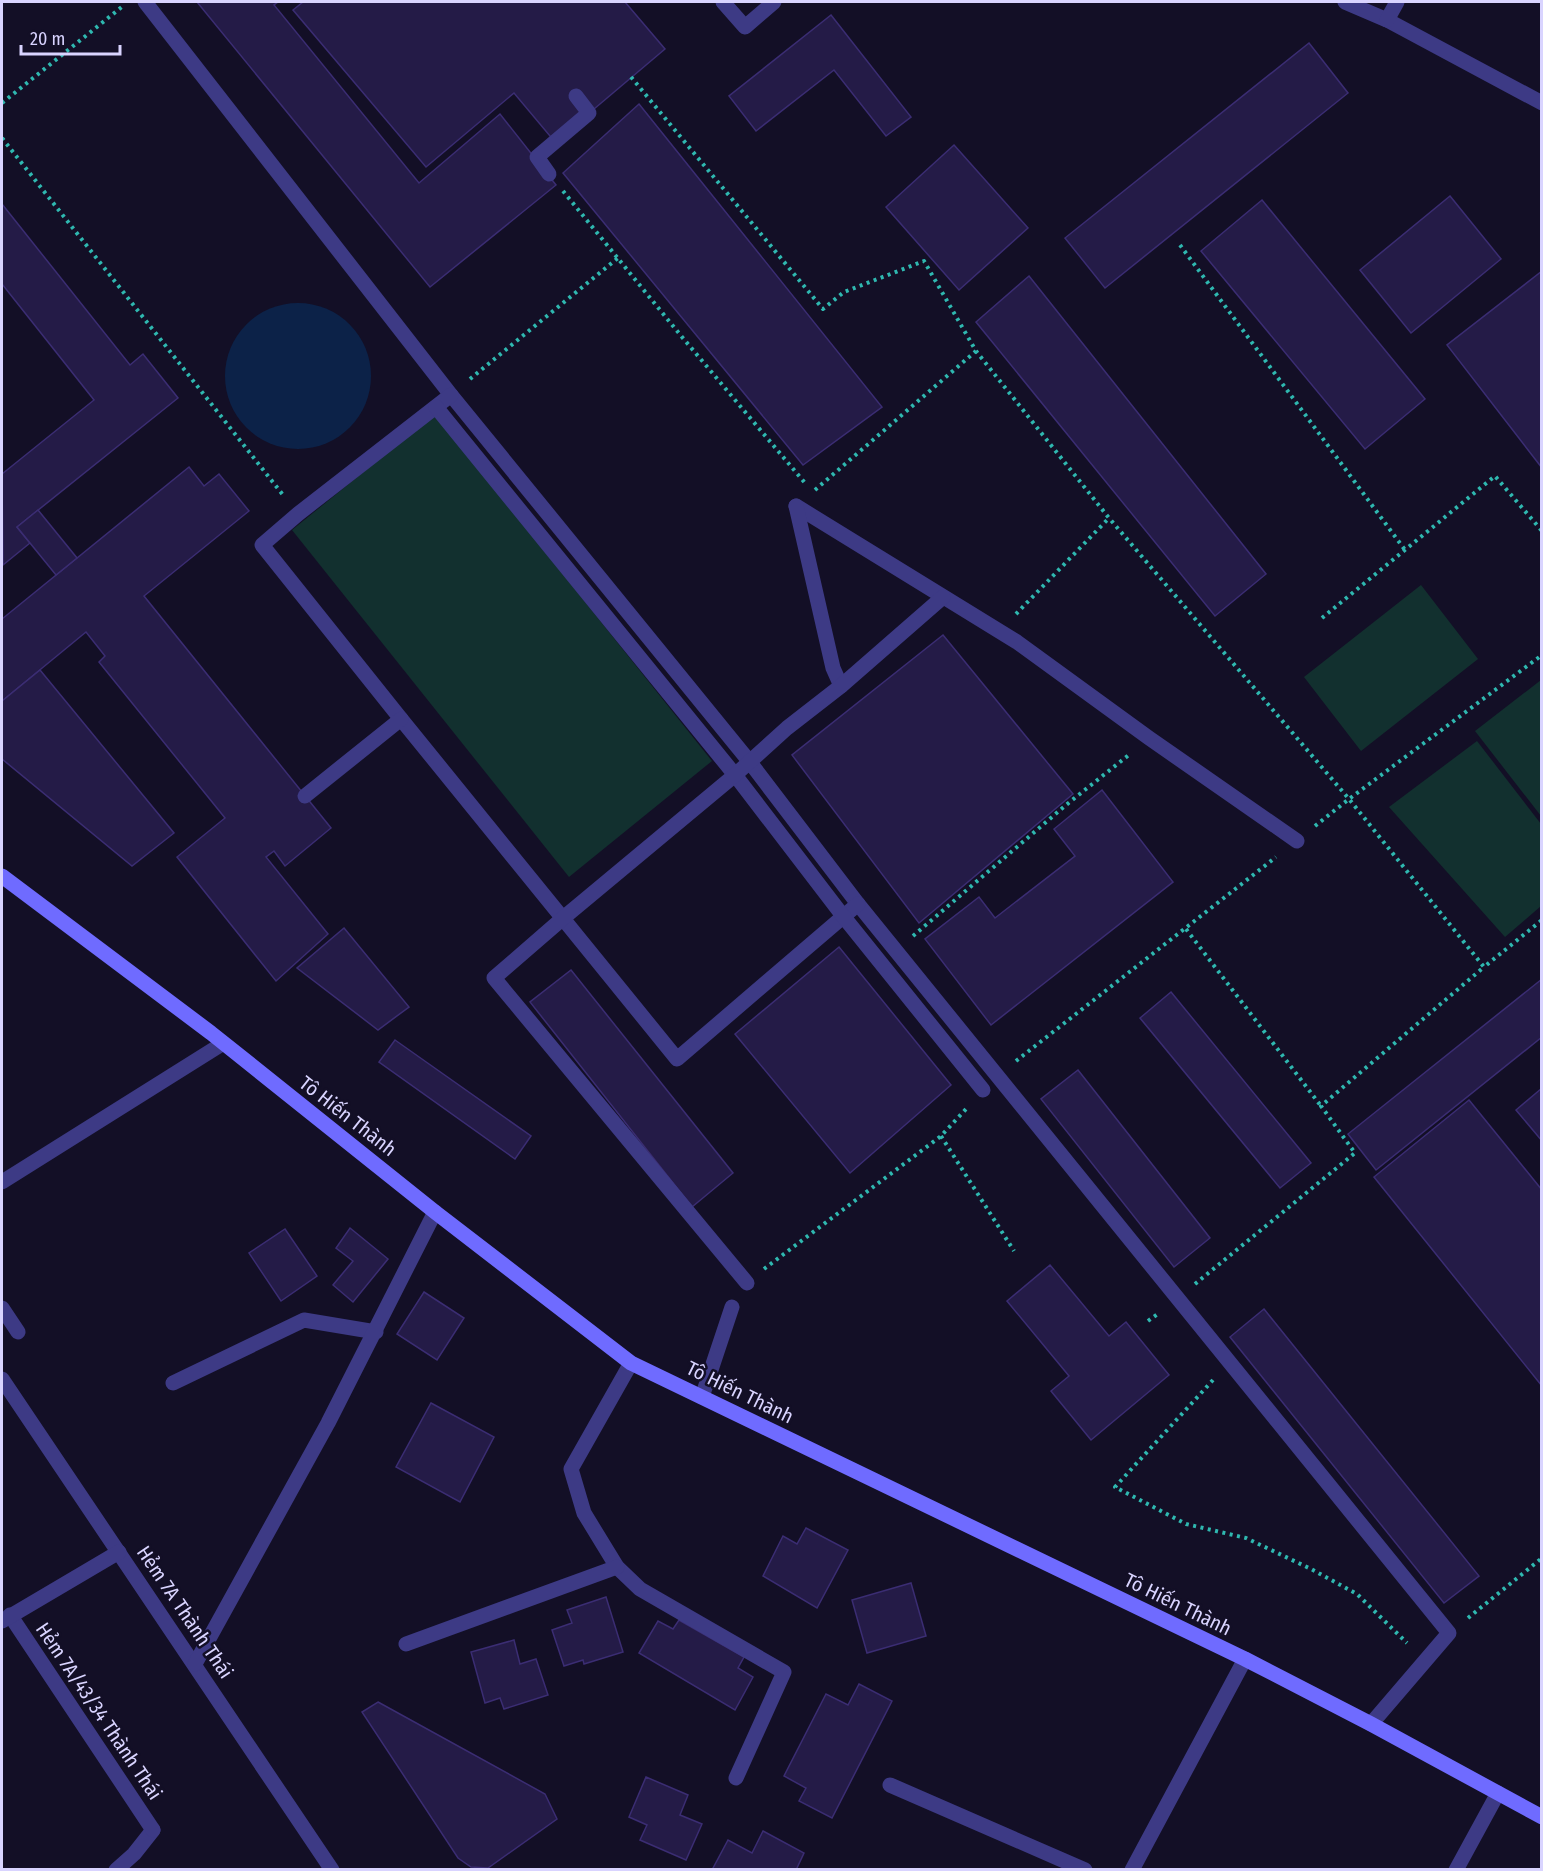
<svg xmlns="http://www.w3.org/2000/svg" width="1543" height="1871" viewBox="0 0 1543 1871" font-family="'Fira Sans Condensed',sans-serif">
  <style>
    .green { fill: #12302f }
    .water { fill: #0c2248 }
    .building { fill: #241b47; stroke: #3b2d73; stroke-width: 1.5 }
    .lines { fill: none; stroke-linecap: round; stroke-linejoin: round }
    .path { stroke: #2fb8b0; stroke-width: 4; stroke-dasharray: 3 4.5; stroke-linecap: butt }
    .service { stroke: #3d3a85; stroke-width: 15 }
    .pedestrian { stroke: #3d3a85; stroke-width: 15 }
    .minor { stroke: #3d3a85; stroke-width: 15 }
    .secondary { stroke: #6f6bff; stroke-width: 15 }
    .labels { text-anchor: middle; stroke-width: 5; stroke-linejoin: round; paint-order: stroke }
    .street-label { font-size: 20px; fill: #d9d4ff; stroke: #130f26 }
  </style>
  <rect width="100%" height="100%" fill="#130f26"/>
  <g class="green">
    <path d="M435 414 712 761 569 877 292 530Z"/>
    <path d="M1421 585 1478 659 1361 751 1304 677Z"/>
    <path d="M1541 680V816L1475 731Z"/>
    <path d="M1477 741 1541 824V906L1505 937 1389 807Z"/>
  </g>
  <circle class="water" cx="298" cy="376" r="73"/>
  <g class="building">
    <path d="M197 2H278L274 5 419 183 500 114 556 185 430 287Z"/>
    <path d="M303 2H625L665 49 555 142 514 93 426 167 293 10Z"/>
    <path d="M831 15 911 117 886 136 834 70 756 131 729 96Z"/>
    <path d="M1309 43 1348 93 1105 288 1065 238Z"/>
    <path d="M639 104 882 407 803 465 563 173Z"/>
    <path d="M954 145 1028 228 959 290 886 207Z"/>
    <path d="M1450 196 1501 259 1411 333 1360 270Z"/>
    <path d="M1262 200 1425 399 1365 449 1201 251Z"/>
    <path d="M2 204 130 365 143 354 178 398 17 527 30 543 3 565 2 474 94 400 2 284Z"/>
    <path d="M1542 271V468L1447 345Z"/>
    <path d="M1029 276 1266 574 1215 616 976 322Z"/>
    <path d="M189 467 204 486 219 474 249 511 144 596 331 828 285 866 274 851 266 857 328 934 276 981 177 857 225 818 99 662 105 656 86 632 2 701V619Z"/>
    <path d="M38 510 77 558 56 575 17 527Z"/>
    <path d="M943 635 1073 794 919 923 792 755Z"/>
    <path d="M40 670 174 833 132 866 2 759V701Z"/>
    <path d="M1102 790 1173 882 991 1025 925 939 979 897 995 918 1075 856 1054 829Z"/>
    <path d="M344 928 409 1007 378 1030 297 968Z"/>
    <path d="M839 947 951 1085 850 1173 735 1034Z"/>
    <path d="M571 970 733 1173 692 1207 530 1002Z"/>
    <path d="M1542 979V1037L1376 1170 1348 1134Z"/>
    <path d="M1171 992 1311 1163 1280 1188 1140 1018Z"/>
    <path d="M395 1040 531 1136 515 1159 379 1062Z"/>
    <path d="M1078 1070 1210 1238 1174 1267 1041 1099Z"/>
    <path d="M1542 1088V1141L1516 1110Z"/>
    <path d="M1469 1100 1542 1190V1386L1374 1177Z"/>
    <path d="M350 1228 388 1259 353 1302 333 1285 353 1261 336 1248Z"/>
    <path d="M285 1229 317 1276 281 1301 249 1253Z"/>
    <path d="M1050 1265 1109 1336 1126 1322 1169 1375 1091 1440 1051 1391 1069 1376 1007 1301Z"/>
    <path d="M424 1292 464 1318 437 1360 397 1334Z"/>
    <path d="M1264 1309 1479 1576 1444 1603 1230 1337Z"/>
    <path d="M431 1403 494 1437 460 1502 396 1467Z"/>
    <path d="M806 1528 848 1550 817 1608 763 1576 783 1536 797 1544Z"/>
    <path d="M911 1583 926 1636 867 1653 852 1600Z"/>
    <path d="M606 1597 623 1652 584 1664 583 1660 564 1666 552 1630 572 1623 567 1610Z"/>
    <path d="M679 1620 744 1657 738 1668 753 1677 735 1710 639 1653 658 1621 673 1629Z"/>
    <path d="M514 1640 520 1664 536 1659 548 1695 504 1709 500 1698 485 1703 471 1652Z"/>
    <path d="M859 1684 892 1701 832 1818 799 1801 806 1788 784 1776 826 1694 848 1705Z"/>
    <path d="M378 1702 545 1794 557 1819 488 1868 471 1867 458 1858 362 1712Z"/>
    <path d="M646 1777 688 1795 680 1815 702 1824 686 1860 640 1840 647 1825 629 1817Z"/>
    <path d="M763 1831 804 1853 796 1870H712L728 1840 752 1853Z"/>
  </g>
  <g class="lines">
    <g class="path">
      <path d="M631 77 823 309 844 292 924 261 976 351 1109 518 1349 799 1542 655"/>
      <path d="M2 103 123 6"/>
      <path d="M2 138 283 495"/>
      <path d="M563 191 682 337 805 483"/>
      <path d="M1180 245 1405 550"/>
      <path d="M470 379 618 258"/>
      <path d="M815 490 976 351"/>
      <path d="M1016 614 1109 518"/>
      <path d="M1322 618 1495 476 1542 531"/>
      <path d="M1315 826 1349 799 1484 967 1542 920"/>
      <path d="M1186 929 1321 1106"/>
      <path d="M913 936 1066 805 1130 754"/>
      <path d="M1016 1061 1276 857"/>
      <path d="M941 1136 1014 1251"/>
      <path d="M764 1269 941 1136 967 1108"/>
      <path d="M1195 1284 1355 1153 1321 1106 1484 967"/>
      <path d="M1148 1321 1159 1313"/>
      <path d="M1213 1380 1115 1487 1186 1524 1246 1538 1311 1569 1357 1594 1407 1643"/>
      <path d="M1468 1618 1542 1558"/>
    </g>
    <g class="service">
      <path d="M145 2 451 395 749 761 858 904 1449 1633 1371 1724"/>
      <path d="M723 2 745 27 774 2"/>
      <path d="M1345 2 1387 20 1542 103"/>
      <path d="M1387 20 1397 2"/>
      <path d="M451 395 298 514 262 545 401 719 677 1059 858 904"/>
      <path d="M436 407 735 775 843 916 983 1090"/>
      <path d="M796 506 1017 642 1149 738 1297 841"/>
      <path d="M796 506 833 668 841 686"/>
      <path d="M305 796 401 719"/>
      <path d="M2 1182 222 1044"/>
      <path d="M747 1283 494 978 562 919 735 775 787 728 841 686 943 597"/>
      <path d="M2 1308 18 1332"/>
      <path d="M631 1363 571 1469 584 1513 617 1567 640 1589 784 1672 736 1778"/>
      <path d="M173 1383 304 1320 376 1332"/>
      <path d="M702 1397 732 1307"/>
      <path d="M406 1644 617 1567"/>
      <path d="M116 1870 134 1854 153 1830"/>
    </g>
    <path class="pedestrian" d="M549 174 537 157 589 113 576 96"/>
    <g class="minor">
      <path d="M2 1379 332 1870"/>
      <path d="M10 1615 153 1830"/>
      <path d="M2 1621 119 1552"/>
      <path d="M195 1664 328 1423 435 1212"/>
      <path d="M890 1785 1085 1870"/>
      <path d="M1132 1870 1245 1659"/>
      <path d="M1456 1870 1498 1793"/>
    </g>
    <path class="secondary" d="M2 876 211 1033 435 1212 631 1363 1245 1659 1371 1724 1542 1817"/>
  </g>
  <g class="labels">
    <g class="street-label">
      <text transform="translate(348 1116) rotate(38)" y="7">Tô Hiến Thành</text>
      <text transform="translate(740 1392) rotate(26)" y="7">Tô Hiến Thành</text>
      <text transform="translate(1178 1604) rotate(26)" y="7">Tô Hiến Thành</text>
      <text transform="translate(185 1612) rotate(56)" y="7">Hẻm 7A Thành Thái</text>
      <text transform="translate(99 1711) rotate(56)" y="7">Hẻm 7A/43/34 Thành Thái</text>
    </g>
  </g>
  <rect width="1543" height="1871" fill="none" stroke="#d9d4ff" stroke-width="6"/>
  <path d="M21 45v9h99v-9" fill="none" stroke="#d9d4ff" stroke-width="3"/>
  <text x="30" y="45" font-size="18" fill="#d9d4ff" stroke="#130f26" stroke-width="4.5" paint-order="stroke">20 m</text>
</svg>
